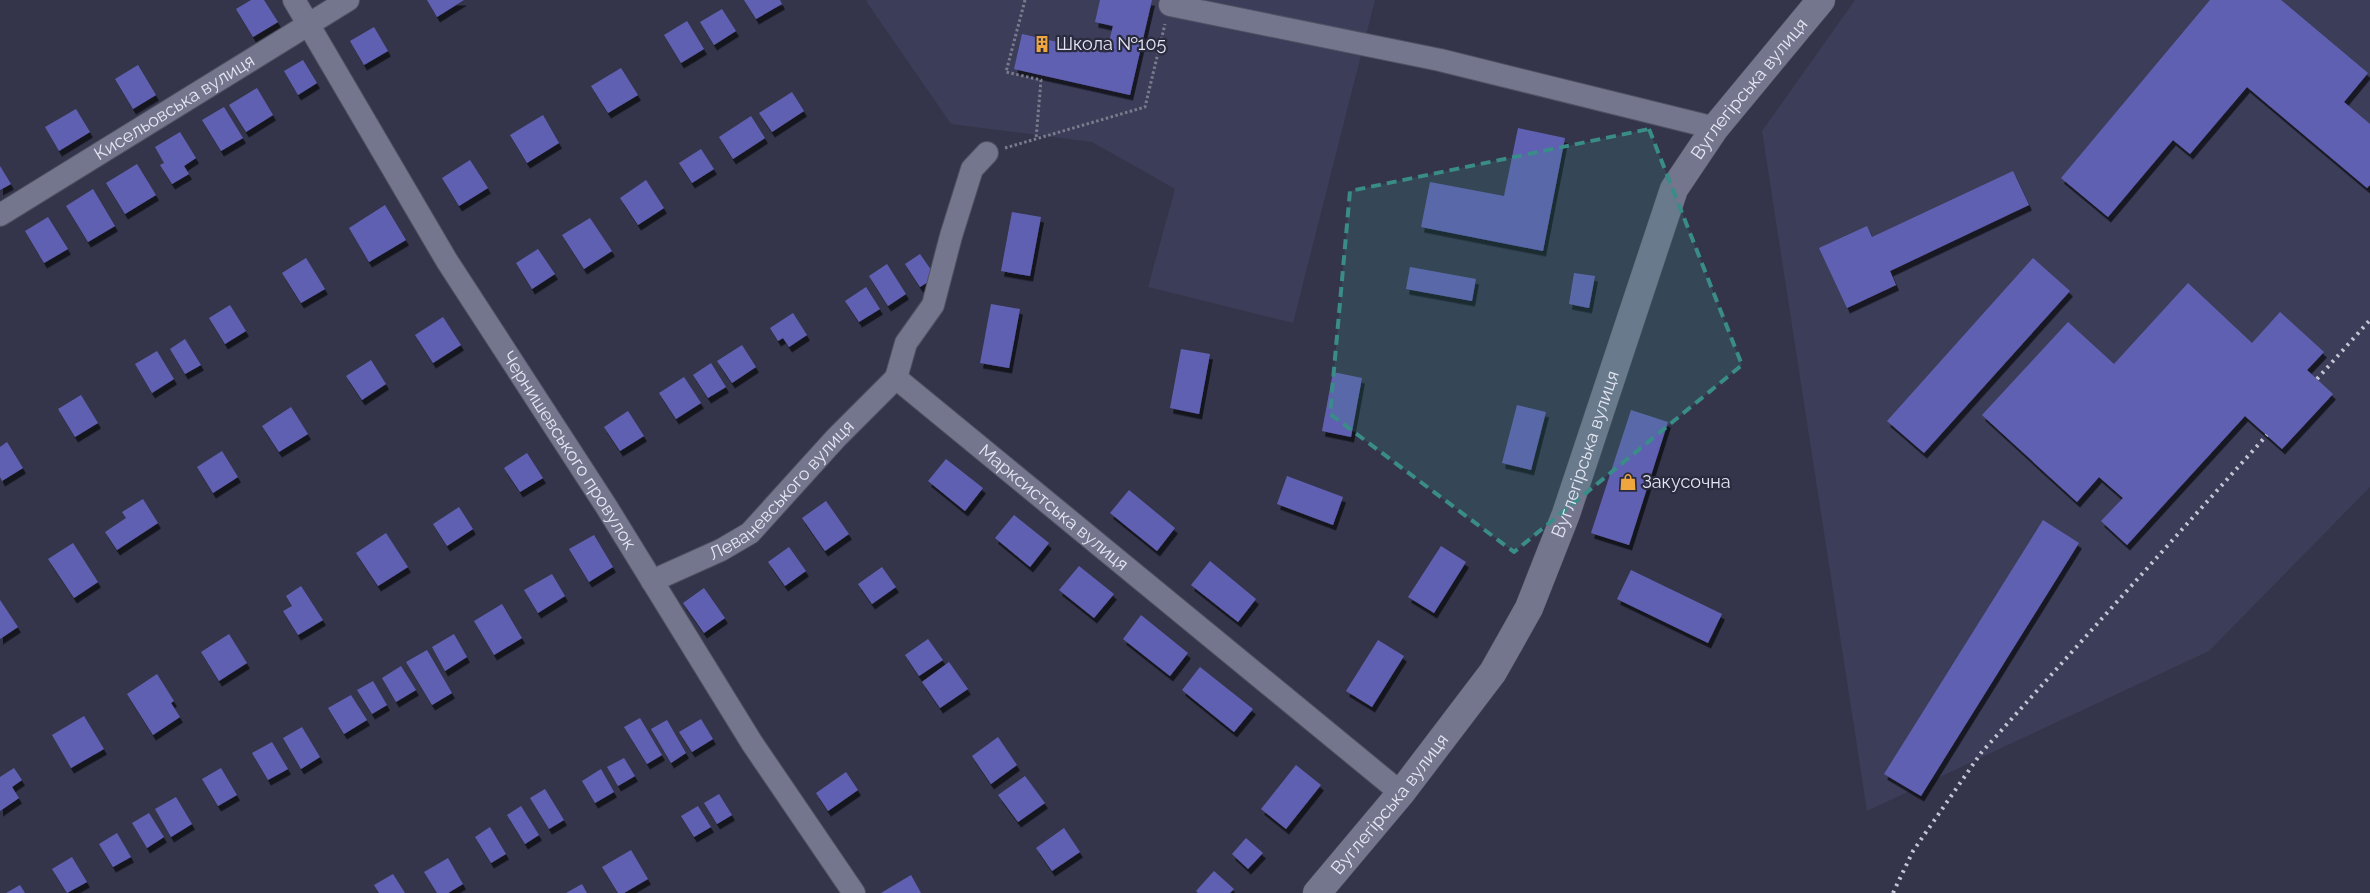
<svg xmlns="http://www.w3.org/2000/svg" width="2370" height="893" viewBox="0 0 2370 893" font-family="Raleway,sans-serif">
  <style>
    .built { fill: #3c3d58 }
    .building { fill: #6161b2; filter: url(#shadow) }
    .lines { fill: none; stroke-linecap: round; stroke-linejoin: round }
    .street-casing { stroke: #505163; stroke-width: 24 }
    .secondary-casing { stroke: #505163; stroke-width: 29 }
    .path { stroke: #7a7b8d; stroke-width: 3; stroke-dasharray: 2.5 2.5; stroke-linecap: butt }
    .street { stroke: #74768e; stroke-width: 22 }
    .secondary { stroke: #74768e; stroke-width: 28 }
    .rail { stroke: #c4c5d4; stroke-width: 4; stroke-dasharray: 2.5 5; stroke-linecap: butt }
    .marked { fill: #3a8c89; fill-opacity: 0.2; stroke: #3a8c89; stroke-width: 4; stroke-dasharray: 10 6; stroke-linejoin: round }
    .labels { text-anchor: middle; stroke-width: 4.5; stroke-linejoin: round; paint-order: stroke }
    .poi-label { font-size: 18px; fill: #e5e6f3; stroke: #2a2b3f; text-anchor: start }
    .street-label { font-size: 18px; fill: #e5e6f3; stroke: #2a2b3f }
  </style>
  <defs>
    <filter id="shadow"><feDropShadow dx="3" dy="5.5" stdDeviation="0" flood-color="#0009"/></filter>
  </defs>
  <rect width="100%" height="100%" fill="#34354a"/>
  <g class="built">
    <path d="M868 0H1375L1293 323 1148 287 1175 189 1092 142 951 124 866 1Z"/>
    <path d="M1855 0H2370V487L2209 651 1867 811 1762 131Z"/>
  </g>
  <g class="building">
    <path d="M251 0H264L278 22 253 37 236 9Z"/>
    <path d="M427 0H464L437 17Z"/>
    <path d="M744 0H780L782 4 756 19Z"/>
    <path d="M1100 0H1152L1130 95 1014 69 1022 34 1106 53 1113 26 1095 22Z"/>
    <path d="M2210 0H2281L2368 73 2344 102 2370 124V185L2367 188 2247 87 2190 154 2173 140 2108 217 2061 178Z"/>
    <path d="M722 9 736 31 714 45 700 22Z"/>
    <path d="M687 21 704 49 681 63 664 35Z"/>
    <path d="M374 27 388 51 364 65 350 41Z"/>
    <path d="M303 60 317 83 298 95 284 71Z"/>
    <path d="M138 65 156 95 133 109 115 79Z"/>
    <path d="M621 68 638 95 608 113 591 86Z"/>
    <path d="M257 88 273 115 246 132 229 105Z"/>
    <path d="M792 92 804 111 772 132 759 113Z"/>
    <path d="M224 107 243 138 221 151 202 120Z"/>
    <path d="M76 109 90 132 59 151 45 127Z"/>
    <path d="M543 115 559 143 527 163 510 135Z"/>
    <path d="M751 116 765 138 733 159 719 137Z"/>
    <path d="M1518 128 1565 138 1543 251 1421 227 1430 182 1504 196Z"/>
    <path d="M180 132 196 158 184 166 189 174 172 184 160 165 164 163 155 147Z"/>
    <path d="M701 149 714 169 692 183 679 163Z"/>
    <path d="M470 160 488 188 459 206 442 178Z"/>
    <path d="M137 164 156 195 125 214 106 183Z"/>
    <path d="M0 166 11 184 0 190Z"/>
    <path d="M2013 171 2029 205 1890 271 1896 285 1847 308 1819 248 1867 226 1872 237Z"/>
    <path d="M646 180 664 208 638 225 620 198Z"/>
    <path d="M93 189 115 226 88 242 66 206Z"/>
    <path d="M385 205 406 240 369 262 349 228Z"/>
    <path d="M1012 212 1041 217 1030 276 1001 271Z"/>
    <path d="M48 217 68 249 44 263 25 231Z"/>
    <path d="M590 218 612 251 584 269 562 235Z"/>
    <path d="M538 249 555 274 532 289 516 263Z"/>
    <path d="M920 254 936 277 920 287 905 264Z"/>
    <path d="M306 258 325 289 301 303 282 273Z"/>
    <path d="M2033 258 2070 291 1924 453 1887 421Z"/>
    <path d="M887 264 906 294 888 306 869 276Z"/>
    <path d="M1410 267 1476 279 1472 301 1406 289Z"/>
    <path d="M1574 273 1595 276 1589 308 1569 304Z"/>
    <path d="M2188 283 2252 343 2280 312 2324 352 2307 370 2333 394 2282 449 2245 416 2127 545 2101 521 2123 498 2099 477 2077 502 1982 415 2068 322 2114 364Z"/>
    <path d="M866 287 880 309 859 322 845 301Z"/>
    <path d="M991 304 1020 309 1009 368 980 363Z"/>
    <path d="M230 305 246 331 225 344 209 318Z"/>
    <path d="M793 313 807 335 789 347 783 338 778 341 770 328Z"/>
    <path d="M443 317 461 345 433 363 415 335Z"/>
    <path d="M185 339 201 365 185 374 170 349Z"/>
    <path d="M742 345 756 367 732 383 717 361Z"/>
    <path d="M1181 349 1210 354 1199 414 1170 408Z"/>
    <path d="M157 351 174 379 152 393 135 364Z"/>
    <path d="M371 360 386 384 362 400 346 376Z"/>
    <path d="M711 363 726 387 708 398 693 375Z"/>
    <path d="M1333 372 1362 378 1351 437 1322 431Z"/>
    <path d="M684 377 701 403 676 419 659 393Z"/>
    <path d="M81 395 98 423 75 437 58 409Z"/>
    <path d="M1517 405 1546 412 1531 470 1502 463Z"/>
    <path d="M291 407 308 434 279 452 262 426Z"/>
    <path d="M1631 410 1668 422 1629 545 1591 533Z"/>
    <path d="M628 411 644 436 620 451 604 427Z"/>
    <path d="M7 442 23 468 2 481 0 477V447Z"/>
    <path d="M222 451 238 477 213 493 197 467Z"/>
    <path d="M527 453 543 478 520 492 504 468Z"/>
    <path d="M946 459 983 488 965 511 928 481Z"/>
    <path d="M1287 476 1343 497 1333 525 1277 504Z"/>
    <path d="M1129 490 1175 528 1157 551 1110 513Z"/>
    <path d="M143 499 158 523 117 550 105 532 126 518 122 512Z"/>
    <path d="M826 501 849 534 825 551 802 518Z"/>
    <path d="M459 507 473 529 447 546 433 524Z"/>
    <path d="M1014 515 1049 543 1030 567 995 538Z"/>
    <path d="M2043 520 2079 543 1921 796 1884 774Z"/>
    <path d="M386 533 408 567 378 586 356 553Z"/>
    <path d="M594 535 613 567 589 582 569 549Z"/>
    <path d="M73 543 98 582 74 598 48 559Z"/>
    <path d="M1441 546 1466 562 1434 613 1408 597Z"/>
    <path d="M789 547 806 571 785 586 768 562Z"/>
    <path d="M1210 561 1256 599 1238 622 1191 585Z"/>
    <path d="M1079 566 1114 594 1094 618 1059 590Z"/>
    <path d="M882 567 896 587 872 604 858 584Z"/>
    <path d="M1631 570 1722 614 1708 643 1617 599Z"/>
    <path d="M552 574 565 596 538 613 524 590Z"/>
    <path d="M301 586 323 620 298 635 283 611 292 606 286 596Z"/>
    <path d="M704 588 725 618 704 633 683 603Z"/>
    <path d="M0 600 18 627 0 639Z"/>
    <path d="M502 604 522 638 494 655 474 621Z"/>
    <path d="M1141 615 1188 653 1170 676 1123 639Z"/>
    <path d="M229 634 247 663 219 681 201 652Z"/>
    <path d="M454 634 467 657 445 671 432 647Z"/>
    <path d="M928 639 943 660 919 676 905 655Z"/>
    <path d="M1378 640 1404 656 1372 707 1346 691Z"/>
    <path d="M427 650 452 693 432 705 406 662Z"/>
    <path d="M949 662 968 689 940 708 922 682Z"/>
    <path d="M401 666 416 690 396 702 382 678Z"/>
    <path d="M1200 667 1253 709 1234 732 1182 690Z"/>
    <path d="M157 674 174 701 171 703 180 717 153 735 127 694Z"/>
    <path d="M373 681 387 705 372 714 357 690Z"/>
    <path d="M351 695 367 720 344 734 328 708Z"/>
    <path d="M84 716 104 749 71 768 52 735Z"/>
    <path d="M640 718 662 755 647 764 624 727Z"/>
    <path d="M701 719 713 739 692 752 679 732Z"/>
    <path d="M667 720 686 753 671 763 651 729Z"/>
    <path d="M302 727 320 757 301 769 283 738Z"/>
    <path d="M998 737 1017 765 991 784 972 756Z"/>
    <path d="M272 742 288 769 268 780 252 753Z"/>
    <path d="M624 758 635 776 618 786 607 767Z"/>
    <path d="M1296 765 1321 785 1286 829 1261 809Z"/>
    <path d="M14 768 22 780 12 787 19 798 0 811V777Z"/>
    <path d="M221 768 237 795 218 806 202 779Z"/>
    <path d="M601 769 614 792 595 803 582 781Z"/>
    <path d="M846 772 858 790 828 811 816 793Z"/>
    <path d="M1025 776 1045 803 1018 822 998 795Z"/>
    <path d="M545 789 564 820 549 829 530 798Z"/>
    <path d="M719 794 732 815 717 824 704 803Z"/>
    <path d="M176 797 192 824 171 837 155 809Z"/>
    <path d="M521 806 539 835 525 844 507 815Z"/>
    <path d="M698 806 711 827 694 837 681 816Z"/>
    <path d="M149 813 164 837 147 848 132 823Z"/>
    <path d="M490 827 506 854 491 863 475 837Z"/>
    <path d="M1064 828 1080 852 1052 871 1036 848Z"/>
    <path d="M117 833 131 857 113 867 99 844Z"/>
    <path d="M1246 838 1263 853 1248 869 1232 854Z"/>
    <path d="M631 850 648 879 624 893H618L602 867Z"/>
    <path d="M72 857 87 882 67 893 52 869Z"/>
    <path d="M448 858 463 884 448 893H437L424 872Z"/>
    <path d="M1214 871 1234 889 1230 893H1198L1196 891Z"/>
    <path d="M393 874 405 893H379L374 885Z"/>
    <path d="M911 875 921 893H881Z"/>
    <path d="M582 884 587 893H566Z"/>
    <path d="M20 885 25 893H6Z"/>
  </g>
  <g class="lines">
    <g class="street-casing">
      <g id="street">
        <path id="s1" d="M294 0 447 261 606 506 752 743 854 893"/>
        <path d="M1170 5 1440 60 1715 128"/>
        <path id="s2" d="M0 215 348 0"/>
        <path id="s3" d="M896 378 1401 793"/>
        <path d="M896 378 906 343 933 305 951 236 972 169 987 153"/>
        <path id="s4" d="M652 581 721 550 750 533 836 438 896 378"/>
      </g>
    </g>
    <g class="secondary-casing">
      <g id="secondary">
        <path id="s5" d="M1317 893 1401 793 1493 672 1529 608 1566 514 1674 189 1715 128 1821 0"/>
      </g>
    </g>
    <g class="path">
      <path d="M1025 0 1006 72 1041 80 1036 139"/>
      <path d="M1005 148 1145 107 1165 24"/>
    </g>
    <use href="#street" class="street"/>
    <use href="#secondary" class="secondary"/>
    <g class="rail">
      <path d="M2317 379 2370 320"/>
      <path d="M1893 893 1913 851 1981 753 2267 435"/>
    </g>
  </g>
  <path class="marked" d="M1649 129 1742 365 1514 552 1330 414 1350 191Z"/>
  <defs>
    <g id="building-bare" transform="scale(1.35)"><path d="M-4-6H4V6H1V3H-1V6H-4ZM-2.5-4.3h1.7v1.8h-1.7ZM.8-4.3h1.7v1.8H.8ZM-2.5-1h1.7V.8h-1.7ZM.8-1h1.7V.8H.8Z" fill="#f0a63e" stroke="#2a2b3f" stroke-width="2.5" paint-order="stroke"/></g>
    <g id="shop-bare" transform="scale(1.35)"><path d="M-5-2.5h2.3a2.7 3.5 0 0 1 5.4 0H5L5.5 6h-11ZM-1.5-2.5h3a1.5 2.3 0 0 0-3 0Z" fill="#f0a63e" stroke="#2a2b3f" stroke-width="2.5" paint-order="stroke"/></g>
  </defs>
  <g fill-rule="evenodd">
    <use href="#building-bare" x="1042" y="44"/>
    <use href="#shop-bare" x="1628" y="482"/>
  </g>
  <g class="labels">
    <g class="poi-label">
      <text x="1056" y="50">Школа №105</text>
      <text x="1642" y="488">Закусочна</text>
    </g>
    <g class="street-label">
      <text dy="6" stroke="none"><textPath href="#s5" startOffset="925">Вуглегірська вулиця</textPath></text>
      <text dy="6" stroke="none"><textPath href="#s2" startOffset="205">Кисельовська вулиця</textPath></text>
      <text dy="6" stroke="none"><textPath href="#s1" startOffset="528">Чернишевського провулок</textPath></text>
      <text dy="6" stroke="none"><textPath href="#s5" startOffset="520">Вуглегірська вулиця</textPath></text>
      <text dy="6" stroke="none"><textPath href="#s4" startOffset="161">Леваневського вулиця</textPath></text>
      <text dy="6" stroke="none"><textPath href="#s3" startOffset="204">Марксистська вулиця</textPath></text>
      <text dy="6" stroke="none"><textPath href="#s5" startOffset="115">Вуглегірська вулиця</textPath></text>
    </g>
  </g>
</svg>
